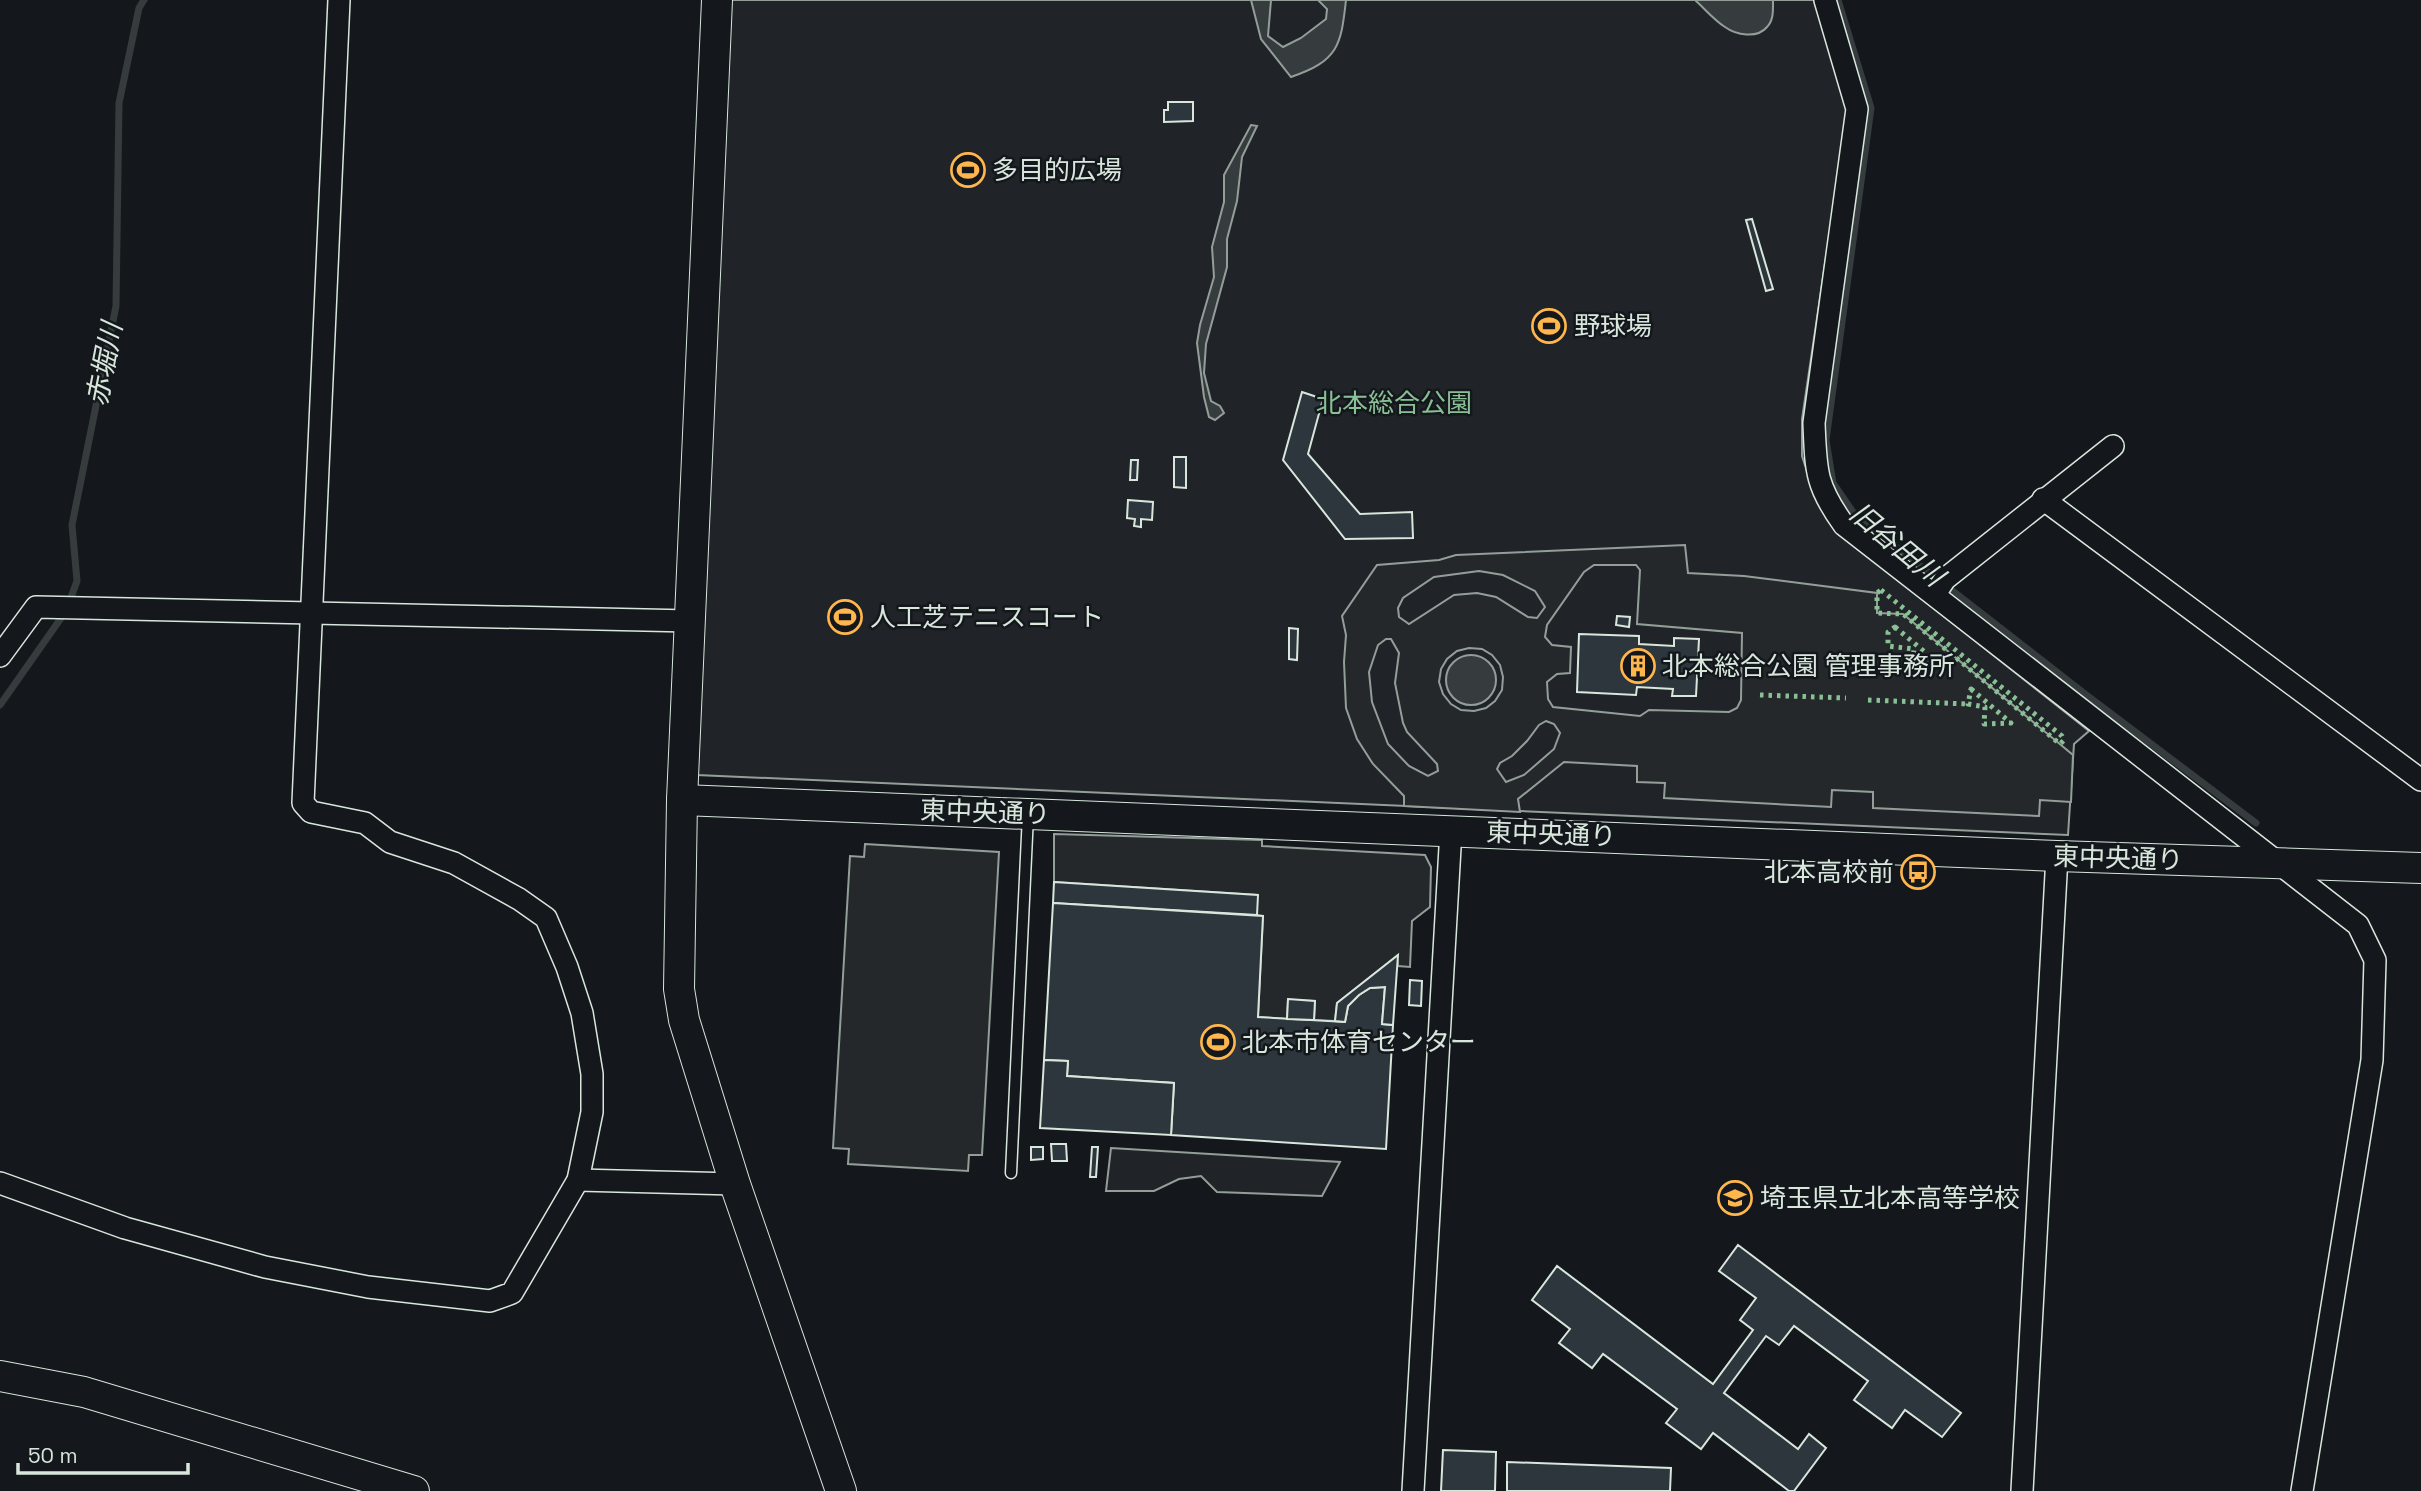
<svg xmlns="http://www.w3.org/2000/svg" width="2421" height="1491" viewBox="0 0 2421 1491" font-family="'Space Grotesk','Noto Sans JP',sans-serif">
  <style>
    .green { fill: #202428; stroke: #939e99; stroke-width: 2 }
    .parking { fill: #24282b; stroke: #939e99; stroke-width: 2; fill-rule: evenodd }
    .water { fill: #363b3e; stroke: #939e99; stroke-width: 2 }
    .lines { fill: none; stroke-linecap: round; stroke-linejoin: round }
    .stream { stroke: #363b3e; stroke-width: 7 }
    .building { fill: #2c363c; stroke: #d8e6dc; stroke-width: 2 }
    .lane-casing { stroke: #d8e6dc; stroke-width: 13 }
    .street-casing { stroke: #d8e6dc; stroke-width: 24 }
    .secondary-casing { stroke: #d8e6dc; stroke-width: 32 }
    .lane { stroke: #14181c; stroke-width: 10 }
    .street { stroke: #14181c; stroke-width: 21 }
    .secondary { stroke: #14181c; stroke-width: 30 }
    .hedge { stroke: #8ac095; stroke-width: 5; stroke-dasharray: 3.5 5; stroke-linecap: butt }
    .labels { text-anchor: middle; stroke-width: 5; stroke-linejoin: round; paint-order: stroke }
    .poi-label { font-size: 26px; fill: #d8e6dc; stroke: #14181c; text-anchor: start }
    .park-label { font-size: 26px; fill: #8ac095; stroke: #14181c }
    .street-label { font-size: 26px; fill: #d8e6dc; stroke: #14181c }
    .water-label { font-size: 28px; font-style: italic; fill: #d8e6dc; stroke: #14181c }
  </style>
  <rect width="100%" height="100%" fill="#14181c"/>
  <g class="green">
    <path d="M730 0H1814L1848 109 1802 419V456L1816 498 1836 531 2089 731 2074 744 2068 835 697 775Z"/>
    <path d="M1111 1148 1340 1162 1322 1196 1217 1192 1201 1176 1179 1179 1154 1191H1106Z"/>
  </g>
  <g class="parking">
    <path d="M1685 545 1688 573 1744 576 1877 593V613L1903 614 2073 755 2071 802 2040 800 2039 816 1873 808V792L1832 790 1831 807 1664 798 1665 783 1637 782V766L1564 762 1518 799 1520 812 1404 806V796L1373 764 1357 739 1346 708 1344 662 1346 635 1342 616 1377 565 1439 560 1456 555ZM1594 565H1636L1640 570 1637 624 1742 633 1741 700 1737 708 1729 712 1649 710 1640 716 1553 707 1548 699 1547 682 1557 674 1570 673 1571 647 1552 645 1545 637 1547 625 1584 572ZM1479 571 1503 575 1535 591 1545 607 1537 618 1528 617 1496 597 1477 593 1454 595 1409 624 1399 617 1398 608 1403 598 1434 577ZM1386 639H1391L1399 653 1395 683 1403 723 1407 732 1437 764 1438 771 1428 776 1409 766 1388 744 1372 702 1369 672 1378 645ZM1469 648 1482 649 1492 655 1500 665 1503 677 1502 690 1495 701 1486 708 1474 711 1461 710 1451 704 1443 694 1439 682 1441 669 1447 659 1457 651ZM1546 721 1554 724 1560 733 1554 749 1524 775 1506 782 1497 769 1500 763 1512 756 1527 741 1539 725Z"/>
    <path d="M1054 834 1262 840V846L1425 855 1431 867 1430 907 1412 921 1410 967 1398 966 1397 956 1337 1003 1335 1021 1314 1020 1315 1001 1288 1000 1287 1019 1258 1017 1263 916 1257 915V895L1054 882Z"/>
    <path d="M865 844 999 852 982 1155H969L968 1171 848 1164 849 1149 833 1148 850 856 864 857Z"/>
  </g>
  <g class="water">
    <path d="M1251 0H1271L1268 36 1283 47 1301 38 1326 19 1327 9 1318 0H1346C1341 46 1338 61 1291 77L1261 39Z"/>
    <path d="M1695 0H1773C1773 9 1774 20 1767 27 1757 39 1736 35 1725 27 1714 20 1705 9 1695 0Z"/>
    <path d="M1251 125 1257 126 1242 157 1237 201 1227 239V267L1206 344 1204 373 1211 401 1220 406 1224 413 1215 420 1209 417 1204 397 1197 343 1200 325 1214 277 1212 247 1224 202V175Z"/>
    <circle cx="1471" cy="680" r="25"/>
  </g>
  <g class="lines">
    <g class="stream">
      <path d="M1838 0 1871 108 1826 440 1833 483 1855 515 2085 694 2256 823"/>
      <path d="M0 705 66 611 77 581 72 525 116 306 119 103 139 8 144 0"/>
    </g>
  </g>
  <g class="building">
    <path d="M1168 102H1193V121L1164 122V110H1168Z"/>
    <path d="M1752 219 1773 289 1766 291 1746 220Z"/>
    <path d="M1302 392 1323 399 1308 454 1360 514 1412 512 1413 538 1345 539 1283 460Z"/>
    <path d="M1174 457H1186V488L1174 487Z"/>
    <path d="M1131 460H1138L1137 480H1130Z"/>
    <path d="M1128 500 1153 502 1152 520 1141 519V527L1134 526 1135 519 1127 518Z"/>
    <path d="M1617 616 1630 617 1629 627 1616 625Z"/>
    <path d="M1289 628 1298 629 1297 660 1289 659Z"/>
    <path d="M1579 634 1639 636V644L1674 646V638L1699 639 1696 696H1672L1673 689 1637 687 1636 695 1577 692Z"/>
    <path d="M1054 882 1258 895 1257 915 1053 903Z"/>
    <path d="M1053 903 1263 916 1258 1017 1345 1022 1348 1006 1359 995 1370 988 1385 987 1382 1024 1393 1025 1386 1149 1171 1135 1174 1083 1067 1076 1068 1061 1044 1060Z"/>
    <path d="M1398 955 1393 1025 1382 1024 1385 987 1370 988 1359 995 1348 1006 1345 1022 1335 1021 1337 1003Z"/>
    <path d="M1410 980 1422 981 1421 1006 1409 1005Z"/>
    <path d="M1288 999 1315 1001 1314 1020 1287 1019Z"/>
    <path d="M1044 1060 1068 1061 1067 1076 1174 1083 1171 1135 1040 1128Z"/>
    <path d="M1051 1144H1066L1067 1161H1052Z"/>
    <path d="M1031 1147H1043V1159L1031 1160Z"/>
    <path d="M1092 1147H1098L1096 1177H1090Z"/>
    <path d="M1738 1245 1961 1413 1942 1437 1905 1410 1892 1428 1854 1400 1868 1381 1794 1326 1779 1345 1766 1336 1724 1393 1798 1449 1809 1434 1826 1448 1794 1491H1789L1713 1433 1701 1449 1666 1423 1677 1409 1603 1354 1592 1368 1559 1343 1570 1329 1532 1300 1557 1266 1713 1384 1753 1330 1740 1320 1756 1298 1719 1271Z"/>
    <path d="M1443 1450 1496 1452 1495 1491H1441Z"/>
    <path d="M1507 1462 1671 1468 1670 1491H1507Z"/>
  </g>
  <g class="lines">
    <g class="lane-casing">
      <path id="lane" d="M1011 1173 1028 815"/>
    </g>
    <g class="street-casing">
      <g id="street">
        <path d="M1825 0 1857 109 1814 423C1816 470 1815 485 1844 525L2358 925 2375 960 2372 1060 2302 1491"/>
        <path d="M2043 499 2421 780"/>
        <path d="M1935 594 1945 579 2113 446"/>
        <path d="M0 656 36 607 690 621"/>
        <path d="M578 1180 735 1184"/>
        <path d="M0 1183 125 1228 265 1267 368 1287 490 1301 512 1293 578 1180 592 1112V1074L582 1013 567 967 546 918 519 899 454 863 390 842 365 823 311 812 303 803 339 0"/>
        <path d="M1413 1491 1451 830"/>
        <path d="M2022 1491 2057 856"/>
      </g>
    </g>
    <g class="secondary-casing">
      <g id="secondary">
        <path d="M717 0 682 800 679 989 684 1020 735 1184 841 1491"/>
        <path d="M682 800 2057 856 2421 868"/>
        <path d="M0 1376 84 1392 414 1491"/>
      </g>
    </g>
    <use href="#lane" class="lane"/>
    <use href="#street" class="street"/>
    <use href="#secondary" class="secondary"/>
    <g class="hedge">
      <path d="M1881 590 2062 736 2064 740 2060 744 1903 614 1877 613V593Z"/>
      <path d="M1895 627 1939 664H1913L1914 649 1888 646V632Z"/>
      <path d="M1971 689 2011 723 1984 724 1985 707 1968 704Z"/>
      <path d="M1760 695 1846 698"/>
      <path d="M1868 700 1968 704"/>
    </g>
  </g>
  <defs>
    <g id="stadium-ring" transform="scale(1.75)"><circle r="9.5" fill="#14181c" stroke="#ffb74d" stroke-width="1.5"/><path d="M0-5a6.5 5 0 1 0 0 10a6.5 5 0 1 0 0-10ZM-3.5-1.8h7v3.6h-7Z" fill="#ffb74d"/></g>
    <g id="building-ring" transform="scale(1.75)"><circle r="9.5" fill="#14181c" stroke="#ffb74d" stroke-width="1.5"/><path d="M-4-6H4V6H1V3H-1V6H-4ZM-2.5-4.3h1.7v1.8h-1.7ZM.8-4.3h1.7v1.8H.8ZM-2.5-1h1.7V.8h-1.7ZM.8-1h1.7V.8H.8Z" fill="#ffb74d"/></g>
    <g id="bus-ring" transform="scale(1.75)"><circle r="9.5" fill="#14181c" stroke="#ffb74d" stroke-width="1.5"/><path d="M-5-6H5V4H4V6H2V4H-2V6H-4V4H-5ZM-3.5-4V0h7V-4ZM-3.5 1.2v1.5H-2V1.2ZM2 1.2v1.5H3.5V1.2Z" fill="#ffb74d"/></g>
    <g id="school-ring" transform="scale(1.75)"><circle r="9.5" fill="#14181c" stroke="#ffb74d" stroke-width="1.5"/><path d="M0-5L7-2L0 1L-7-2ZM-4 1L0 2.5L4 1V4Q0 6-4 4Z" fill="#ffb74d"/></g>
  </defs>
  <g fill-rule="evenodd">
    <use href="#stadium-ring" x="968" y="170"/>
    <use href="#stadium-ring" x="1549" y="326"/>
    <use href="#stadium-ring" x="845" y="617"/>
    <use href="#building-ring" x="1638" y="666"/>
    <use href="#bus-ring" x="1918" y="872"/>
    <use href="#stadium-ring" x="1218" y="1042"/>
    <use href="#school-ring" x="1735" y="1198"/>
  </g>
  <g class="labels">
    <g class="poi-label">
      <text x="992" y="179">多目的広場</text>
      <text x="1574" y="335">野球場</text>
      <text x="870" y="626">人工芝テニスコート</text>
      <text x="1662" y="675">北本総合公園 管理事務所</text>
      <text x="1894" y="881" text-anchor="end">北本高校前</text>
      <text x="1242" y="1051">北本市体育センター</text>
      <text x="1760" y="1207">埼玉県立北本高等学校</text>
    </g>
    <g class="park-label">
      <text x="1394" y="412">北本総合公園</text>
    </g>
    <g class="street-label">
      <text transform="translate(985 812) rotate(2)" y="9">東中央通り</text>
      <text transform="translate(1551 834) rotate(2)" y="9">東中央通り</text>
      <text transform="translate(2118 858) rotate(2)" y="9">東中央通り</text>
    </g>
    <g class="water-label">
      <text transform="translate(104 364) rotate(-79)" y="10">赤堀川</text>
      <text transform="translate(1897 544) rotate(40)" y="10">旧谷田川</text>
    </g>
  </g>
  <path d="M18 1463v10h170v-10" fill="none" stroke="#d8e6dc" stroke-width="3.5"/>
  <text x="28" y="1463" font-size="21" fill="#d8e6dc" stroke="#14181c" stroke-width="5" paint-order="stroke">50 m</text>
</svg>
